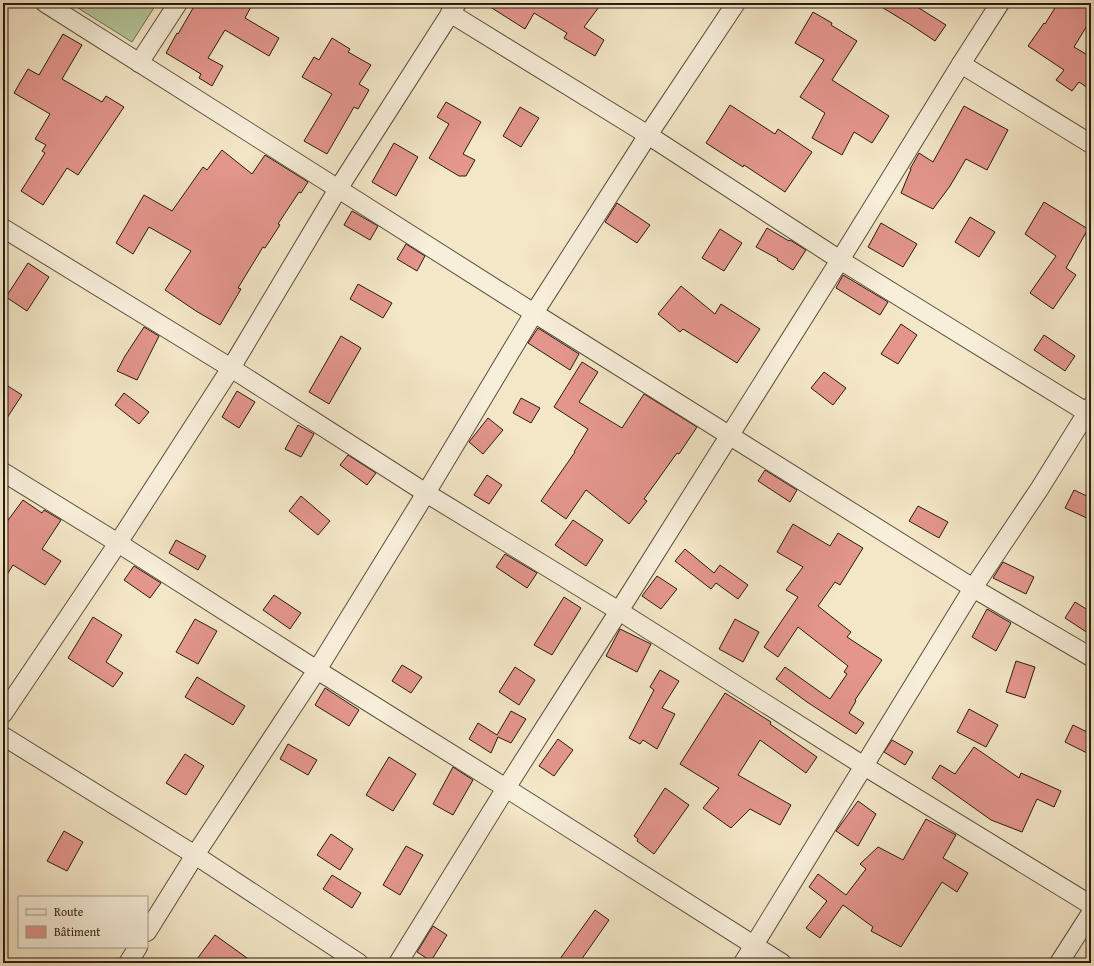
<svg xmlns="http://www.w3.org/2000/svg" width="1094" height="966" viewBox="0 0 1094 966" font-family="'Gentium Book Plus',serif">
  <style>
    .green { fill: #b6c79a; stroke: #6e7255 }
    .building { fill: #e4968d; stroke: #271d10 }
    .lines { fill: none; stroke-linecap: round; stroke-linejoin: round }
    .minor-casing { stroke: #5a503e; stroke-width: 20 }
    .minor { stroke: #f8efdb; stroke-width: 18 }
  </style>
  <rect width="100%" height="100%" fill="#f4e7c7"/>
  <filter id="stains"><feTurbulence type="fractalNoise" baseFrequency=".005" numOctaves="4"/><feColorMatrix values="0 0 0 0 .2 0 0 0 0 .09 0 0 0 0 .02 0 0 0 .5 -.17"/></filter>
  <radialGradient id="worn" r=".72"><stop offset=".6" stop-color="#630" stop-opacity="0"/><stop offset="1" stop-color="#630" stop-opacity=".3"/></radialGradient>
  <path class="green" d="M70 3H157L132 42Z"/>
  <g class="building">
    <path d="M196 3H253L245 18 279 38 269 56 225 30 208 58 223 66 212 86 199 78 201 74 166 53 177 33 178 34Z"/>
    <path d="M484 3H602L584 27 604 40 595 56 564 38 567 33 534 13 525 29Z"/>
    <path d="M875 3H911L946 25 935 41 911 25Z"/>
    <path d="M1058 3H1091V19L1074 47 1091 57V90L1079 82 1072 91 1056 80 1064 70 1028 46 1044 23 1045 24Z"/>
    <path d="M813 12 832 23 831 25 857 41 832 80 889 116 872 143 854 132 842 155 812 138 825 113 800 97 824 60 795 43Z"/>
    <path d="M63 34 82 45 62 79 102 102 106 96 124 107 78 175 67 168 43 205 21 191 45 153 42 151 46 145 35 139 50 114 14 93 28 69 39 75Z"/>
    <path d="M332 38 350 49 348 52 371 65 359 84 369 90 358 109 354 107 327 154 304 141 332 94 302 77 314 57 319 60Z"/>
    <path d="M446 102 481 122 463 154 475 160 466 176H459L429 158 449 124 437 117Z"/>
    <path d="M730 105 775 134 778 129 812 152 785 192 744 165 743 167 706 143Z"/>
    <path d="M964 106 1008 130 987 170 966 159 950 186 933 209 901 193 911 169H910L919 153 933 162Z"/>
    <path d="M520 107 539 118 521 147 503 136Z"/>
    <path d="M394 143 418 157 396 196 372 182Z"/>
    <path d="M222 150 252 174 265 155 308 182 301 193 299 192 278 224 280 225 265 248 263 247 238 288 241 289 220 325 196 311 165 290 191 251 149 227 133 254 116 243 144 195 172 211 203 167 207 170Z"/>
    <path d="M1044 202 1088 229 1066 268 1076 275 1053 309 1030 293 1056 256 1025 234Z"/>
    <path d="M617 203 650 225 637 243 605 222Z"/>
    <path d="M352 211 378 226 370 240 344 225Z"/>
    <path d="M970 217 995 232 979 257 955 242Z"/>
    <path d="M881 223 917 244 903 267 868 247Z"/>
    <path d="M767 228 789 241 790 240 806 250 793 270 777 260 778 259 756 247Z"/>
    <path d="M720 229 742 243 724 271 702 258Z"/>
    <path d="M406 244 425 256 417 271 397 259Z"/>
    <path d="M28 263 49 277 27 311 6 297Z"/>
    <path d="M843 275 888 302 880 315 836 288Z"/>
    <path d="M358 284 392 303 383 318 350 299Z"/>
    <path d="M681 286 715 314 721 304 760 329 737 363 683 329 680 332 658 314Z"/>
    <path d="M901 324 917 335 898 364 881 354Z"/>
    <path d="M144 327 159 336 137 380 117 371 125 356Z"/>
    <path d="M538 328 579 354 570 370 528 343Z"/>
    <path d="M1044 335 1075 356 1065 371 1034 350Z"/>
    <path d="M341 336 361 348 329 404 309 392Z"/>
    <path d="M582 362 598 372 579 402 622 428 644 394 697 427 679 454 677 453 644 499 647 501 629 524 586 490 566 519 541 501 575 452H574L588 429 554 407Z"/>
    <path d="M824 372 846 388 833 405 811 388Z"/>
    <path d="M3 383 22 395 3 424Z"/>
    <path d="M237 391 255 402 239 428 222 417Z"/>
    <path d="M124 393 149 412 139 424 115 405Z"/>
    <path d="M521 398 540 408 531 423 513 413Z"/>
    <path d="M488 418 503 430 483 454 469 442Z"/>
    <path d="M298 425 314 434 301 457 285 449Z"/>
    <path d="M348 455 376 473 367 485 340 465Z"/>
    <path d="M765 470 797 490 790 502 758 481Z"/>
    <path d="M487 475 502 485 489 504 474 495Z"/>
    <path d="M1074 490 1091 498V520L1065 508Z"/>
    <path d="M301 496 330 521 318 535 289 511Z"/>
    <path d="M23 500 42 513 44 510 61 520 42 549 61 561 45 585 13 565 3 581V527Z"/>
    <path d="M918 506 948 522 939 538 909 521Z"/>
    <path d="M573 520 603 540 586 566 555 545Z"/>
    <path d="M793 524 830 546 838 533 863 548 840 585 835 582 818 606 851 632 847 637 882 660 855 700 856 701 849 713 864 723 856 734 807 702 776 679 785 667 830 699 847 674 844 672 848 666 798 627 778 657 764 647 798 597 786 590 803 567 777 552Z"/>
    <path d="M176 540 206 556 198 570 169 553Z"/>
    <path d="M685 549 714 573 720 565 748 585 738 599 716 583 711 589 675 561Z"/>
    <path d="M505 554 537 573 527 588 496 567Z"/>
    <path d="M1003 562 1034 577 1026 594 993 578Z"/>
    <path d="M134 566 161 583 150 598 124 580Z"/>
    <path d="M657 576 677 589 661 609 642 596Z"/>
    <path d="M274 595 301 613 290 629 263 610Z"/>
    <path d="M564 597 581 608 552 655 534 645Z"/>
    <path d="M1075 602 1091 612V635L1065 618Z"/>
    <path d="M987 609 1011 623 996 651 972 637Z"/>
    <path d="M93 617 122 635 106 662 123 673 113 687 68 658Z"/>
    <path d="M195 619 217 631 198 664 176 652Z"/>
    <path d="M735 619 759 632 743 662 719 649Z"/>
    <path d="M620 629 651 644 637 672 606 656Z"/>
    <path d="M1016 661 1035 667 1025 698 1006 692Z"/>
    <path d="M402 665 422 677 411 693 392 681Z"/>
    <path d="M515 667 535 680 519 705 499 692Z"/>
    <path d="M660 670 679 681 662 708 675 714 657 749 643 740 640 744 629 738 654 690 650 687Z"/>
    <path d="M197 677 245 706 233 725 185 697Z"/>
    <path d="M325 688 359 710 349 726 315 705Z"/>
    <path d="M725 693 771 722 770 724 817 757 806 773 760 740 738 775 791 805 780 825 750 809 731 828 703 808 719 788 680 764Z"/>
    <path d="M969 709 998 725 986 747 957 732Z"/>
    <path d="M511 711 526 719 511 743 498 737 491 753 469 739 478 723 497 735Z"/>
    <path d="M1073 725 1091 734V755L1065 742Z"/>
    <path d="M558 739 573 750 554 776 539 766Z"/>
    <path d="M892 740 913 752 905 765 884 752Z"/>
    <path d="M288 744 317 760 308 775 280 759Z"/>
    <path d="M974 747 1019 778 1021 773 1061 791 1054 807 1037 799 1022 832 991 820 932 778 940 765 955 774Z"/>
    <path d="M185 754 204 766 186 795 166 783Z"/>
    <path d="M389 757 416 774 393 811 366 795Z"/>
    <path d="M453 767 473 780 453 815 433 804Z"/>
    <path d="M665 788 689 805 654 854 637 841 638 839 634 836Z"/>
    <path d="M858 801 876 814 858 846 836 831Z"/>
    <path d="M926 819 956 835 943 858 968 873 957 892 942 882 901 947 871 931 873 927 843 905 820 938 806 928 827 901 809 887 818 874 846 895 866 869 860 864 878 847 903 860Z"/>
    <path d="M64 831 83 842 67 871 47 861Z"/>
    <path d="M331 834 353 849 340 870 317 855Z"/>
    <path d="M406 846 423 855 400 895 383 885Z"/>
    <path d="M332 875 361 893 352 908 323 889Z"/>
    <path d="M595 910 609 920 579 963H557Z"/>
    <path d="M433 926 447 935 431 961 417 952Z"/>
    <path d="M215 935 254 963H194Z"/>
  </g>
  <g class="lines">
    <g class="minor-casing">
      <g id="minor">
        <path d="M45 3 534 313 973 588 1091 657"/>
        <path d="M450 13 648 135 840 260 1091 415"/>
        <path d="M139 63 178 3"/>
        <path d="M961 64 1091 144"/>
        <path d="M3 228 231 368 426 493 619 611 864 766 1091 905"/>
        <path d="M3 472 118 543 317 670 506 788 782 963"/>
        <path d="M3 714 118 543 231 368 338 189 457 3"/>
        <path d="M3 736 195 855 359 963"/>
        <path d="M147 932 195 855 317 670 426 493 534 313 648 135 736 3"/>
        <path d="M128 963 138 947"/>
        <path d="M398 963 506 788 619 611 840 260 961 64 1000 3"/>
        <path d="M743 963 973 588 1040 488 1091 406"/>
        <path d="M1059 963 1091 913"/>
      </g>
    </g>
    <use href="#minor" class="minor"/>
  </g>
  <rect width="1094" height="966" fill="none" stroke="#f4e7c7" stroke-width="16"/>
  <rect x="4" y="4" width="1086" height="958" fill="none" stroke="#271d10" stroke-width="2"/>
  <rect x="8" y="8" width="1078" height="950" fill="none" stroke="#271d10"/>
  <rect x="18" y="896" width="130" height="52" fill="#f8efdb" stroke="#a49b8a"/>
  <rect x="26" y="909" width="20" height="6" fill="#f8efdb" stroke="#a49b8a"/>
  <text x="54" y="916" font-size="12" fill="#271d10">Route</text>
  <rect x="26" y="926" width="20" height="12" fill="#e4968d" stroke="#a49b8a"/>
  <text x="54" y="936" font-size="12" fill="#271d10">Bâtiment</text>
  <rect width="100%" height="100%" filter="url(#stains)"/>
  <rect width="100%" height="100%" fill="url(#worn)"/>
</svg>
